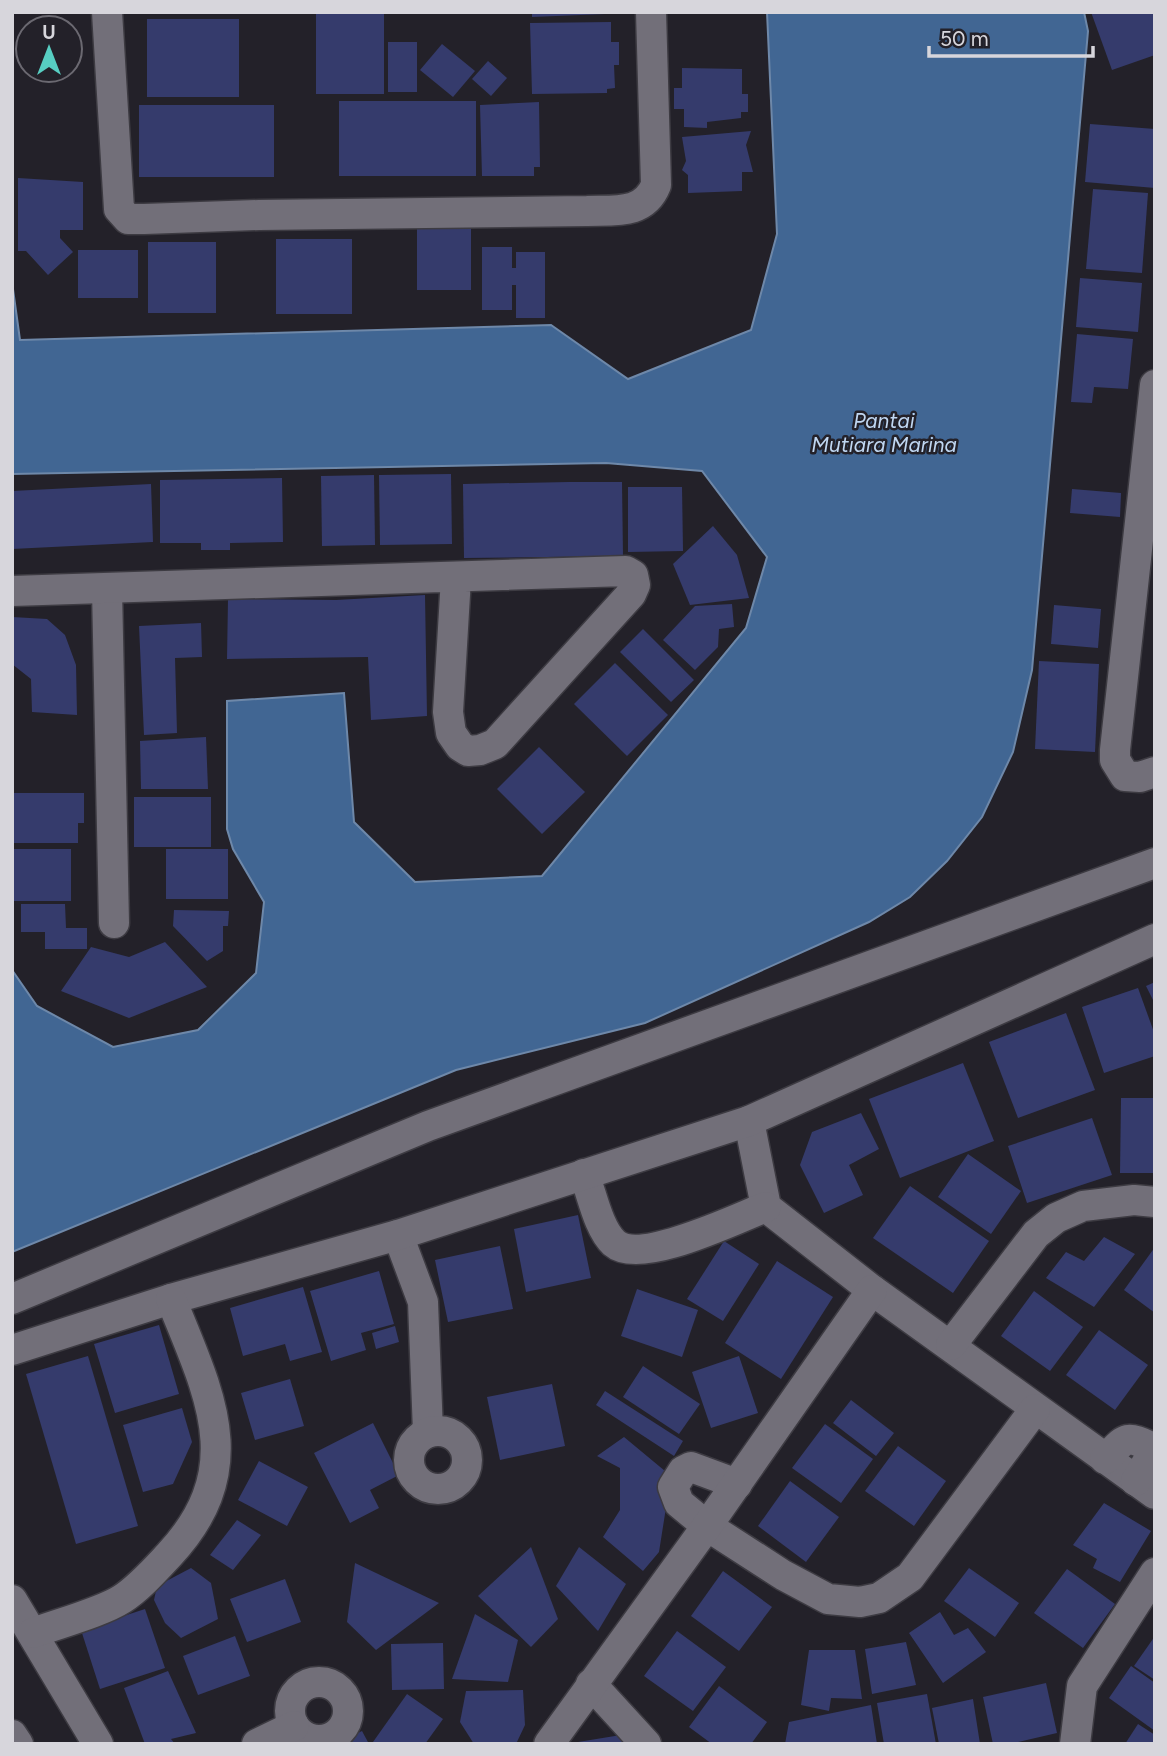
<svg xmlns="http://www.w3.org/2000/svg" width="1167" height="1756" viewBox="0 0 1167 1756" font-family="Figtree,sans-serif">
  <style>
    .water { fill: #416693; stroke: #6e88a9; stroke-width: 2 }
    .building { fill: #353b6c }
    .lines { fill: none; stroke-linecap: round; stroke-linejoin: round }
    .minor-casing { stroke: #3d3b42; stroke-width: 33 }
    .minor { stroke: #726f79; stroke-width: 30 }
    .labels { text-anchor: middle; stroke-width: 5; stroke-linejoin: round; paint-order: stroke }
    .water-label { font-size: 21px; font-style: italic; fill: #c0d7f2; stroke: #232129 }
  </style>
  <rect width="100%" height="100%" fill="#232129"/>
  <path class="water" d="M767 12H1084L1088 31 1032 670 1013 752 982 817 947 861 910 897 869 922 645 1023 456 1070 12 1252V970L37 1006 113 1047 198 1030 256 973 264 902 233 849 227 829V701L344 693 354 822 415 882 542 876 746 628 767 557 702 471 606 463 12 474V282L20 340 551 325 628 379 751 330 777 234Z"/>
  <g class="building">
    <rect x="316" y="12" width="68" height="82"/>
    <path d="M532 12H605V14L532 17Z"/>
    <path d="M1091 12H1155V55L1112 70Z"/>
    <rect x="147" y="19" width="92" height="78"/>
    <path d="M611 22V42H619V65H614L615 88 607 89V93L532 94 530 23Z"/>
    <rect x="388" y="42" width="29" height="50"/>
    <path d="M442 44 475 71 453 97 420 70Z"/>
    <path d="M488 61 507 78 491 96 472 79Z"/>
    <path d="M682 68 742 69V94H748V112H741V118L707 122V128L684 127V109H674V88H682Z"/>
    <rect x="339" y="101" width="137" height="75"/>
    <path d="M539 102 540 167H534V176H482L480 105Z"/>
    <rect x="139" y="105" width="135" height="72"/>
    <path d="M1090 124 1155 129V188L1085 182Z"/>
    <path d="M751 131 746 145 753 172H742V191L688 193V175L682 170 686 161 682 137Z"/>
    <path d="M18 178 83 182V230H60V238L73 252 48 275 26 251H18Z"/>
    <path d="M1093 189 1148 193 1142 273 1086 269Z"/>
    <rect x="417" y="229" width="54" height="61"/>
    <rect x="276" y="239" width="76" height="75"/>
    <rect x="148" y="242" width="68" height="71"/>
    <path d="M482 247H512V268H516V252H545V318H516V285H512V310H482Z"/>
    <rect x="78" y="250" width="60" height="48"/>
    <path d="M1080 278 1142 283 1138 332 1076 327Z"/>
    <path d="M1077 334 1133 339 1128 389 1094 387 1092 403 1071 402Z"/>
    <path d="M451 474 452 544 380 545 379 475Z"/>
    <path d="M374 475 375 545 322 546 321 476Z"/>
    <path d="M282 478 283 542 230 543V550H201V543H160V480Z"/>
    <path d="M569 482H622L623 556 464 558 463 484Z"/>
    <path d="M151 484 153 542 12 549V491Z"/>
    <path d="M628 487H682L683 551 628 552Z"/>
    <path d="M1072 489 1121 493 1120 517 1070 513Z"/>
    <path d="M713 526 737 555 749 598 690 605 673 564Z"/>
    <path d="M425 595 427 716 371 720 368 657 227 659 228 599 336 600Z"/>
    <path d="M732 604 734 627 719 629 718 647 695 670 663 640 695 606Z"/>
    <path d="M1054 605 1101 609 1098 648 1051 644Z"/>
    <path d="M12 617 47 619 65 635 76 665 77 715 32 712 31 679 12 664Z"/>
    <path d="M201 623 202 657 175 658 177 733 144 735 139 626Z"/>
    <path d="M643 629 694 680 671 702 620 652Z"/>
    <path d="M1039 661 1099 664 1095 752 1035 749Z"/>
    <path d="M615 663 668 715 627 756 574 704Z"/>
    <path d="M206 737 208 789H141L140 741Z"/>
    <path d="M539 747 585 792 542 834 497 789Z"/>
    <path d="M12 793H84V823H78V843H12Z"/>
    <rect x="134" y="797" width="77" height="50"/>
    <rect x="12" y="849" width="59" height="52"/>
    <rect x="166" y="849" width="62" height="50"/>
    <path d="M21 904H65L66 928H87V949H45V932H21Z"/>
    <path d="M174 910 229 911 228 926H223V951L207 961 173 926Z"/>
    <path d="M165 942 207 987 129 1018 61 991 91 947 129 957Z"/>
    <path d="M1155 982V1004L1146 986Z"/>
    <path d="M1138 988 1155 1035V1056L1104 1073 1082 1007Z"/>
    <path d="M1066 1013 1095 1090 1018 1118 989 1042Z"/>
    <path d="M963 1063 994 1141 900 1178 869 1099Z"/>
    <path d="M1121 1098H1155V1173H1120Z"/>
    <path d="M861 1113 879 1149 849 1165 863 1195 824 1213 800 1165 812 1132Z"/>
    <path d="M1092 1118 1112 1175 1027 1203 1008 1146Z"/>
    <path d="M968 1154 1021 1191 991 1234 938 1197Z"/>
    <path d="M910 1186 989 1241 953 1293 873 1238Z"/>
    <path d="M578 1215 591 1278 526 1292 514 1229Z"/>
    <path d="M1104 1237 1135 1254 1094 1307 1046 1278 1066 1252 1084 1261Z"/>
    <path d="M724 1241 759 1264 723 1321 687 1299Z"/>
    <path d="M500 1246 513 1309 448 1322 435 1260Z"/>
    <path d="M1155 1247V1313L1124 1290Z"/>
    <path d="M777 1261 833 1297 781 1379 725 1343Z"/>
    <path d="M379 1271 394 1324 361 1333 366 1350 331 1361 310 1291Z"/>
    <path d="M303 1287 322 1352 290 1361 285 1344 243 1356 230 1308Z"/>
    <path d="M637 1289 698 1310 682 1357 621 1336Z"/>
    <path d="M1034 1291 1083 1327 1050 1371 1001 1336Z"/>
    <path d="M159 1325 179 1394 115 1413 94 1344Z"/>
    <path d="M395 1326 399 1342 376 1349 372 1333Z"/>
    <path d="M1099 1330 1148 1365 1115 1410 1066 1375Z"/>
    <path d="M88 1356 138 1526 76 1544 26 1374Z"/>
    <path d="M739 1356 758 1413 711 1428 692 1372Z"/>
    <path d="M643 1366 700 1404 679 1434 623 1397Z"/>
    <path d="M290 1379 304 1426 255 1440 241 1393Z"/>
    <path d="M552 1384 565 1446 500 1460 487 1397Z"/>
    <path d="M605 1391 683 1441 674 1456 596 1405Z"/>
    <path d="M851 1400 894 1433 876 1456 833 1423Z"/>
    <path d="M182 1408 192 1442 173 1484 143 1492 123 1425Z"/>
    <path d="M373 1423 399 1475 370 1490 379 1508 350 1523 314 1453Z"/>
    <path d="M825 1424 873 1459 841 1503 792 1468Z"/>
    <path d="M624 1437 671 1476 659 1552 643 1571 603 1537 620 1510V1468L597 1456Z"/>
    <path d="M898 1446 946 1481 914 1526 865 1491Z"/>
    <path d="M259 1461 308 1487 287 1526 238 1500Z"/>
    <path d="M790 1481 839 1517 806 1562 758 1526Z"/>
    <path d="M1104 1503 1151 1531 1120 1582 1093 1568 1097 1559 1073 1545Z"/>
    <path d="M237 1520 261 1535 233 1570 210 1555Z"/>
    <path d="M531 1547 558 1619 531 1647 478 1596Z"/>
    <path d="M579 1547 626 1584 598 1631 556 1586Z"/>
    <path d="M355 1563 439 1603 376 1650 347 1622Z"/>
    <path d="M191 1568 211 1583 218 1619 181 1638 165 1623 154 1600 157 1586Z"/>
    <path d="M969 1568 1019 1603 995 1637 944 1601Z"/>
    <path d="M1067 1569 1115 1604 1083 1648 1034 1613Z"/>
    <path d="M723 1571 772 1607 739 1651 691 1616Z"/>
    <path d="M285 1579 301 1622 247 1642 230 1599Z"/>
    <path d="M145 1609 165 1668 100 1689 81 1630Z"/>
    <path d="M940 1612 954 1635 968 1628 986 1652 943 1683 909 1633Z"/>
    <path d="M475 1614 518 1640 508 1682 452 1679Z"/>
    <path d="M677 1631 726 1667 693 1711 644 1676Z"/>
    <path d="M235 1636 250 1676 198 1695 183 1656Z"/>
    <path d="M1155 1636V1680L1134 1666Z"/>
    <path d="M906 1642 916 1685 872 1694 865 1649Z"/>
    <path d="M443 1643 444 1689 392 1690 391 1644Z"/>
    <path d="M809 1650H855L862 1699 831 1698 829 1711 801 1705Z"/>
    <path d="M1131 1666 1155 1683V1731L1109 1698Z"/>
    <path d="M168 1671 196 1733 171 1739 175 1744H145L124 1688Z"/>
    <path d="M1046 1683 1057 1733 1009 1744H993L983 1697Z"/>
    <path d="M719 1686 767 1722 751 1744H712L689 1727Z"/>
    <path d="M523 1690 525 1725 516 1744H474L460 1722 466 1691Z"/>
    <path d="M407 1694 443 1719 425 1744H375L373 1742Z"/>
    <path d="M927 1694 936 1744H884L877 1703Z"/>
    <path d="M973 1699 980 1744H939L932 1708Z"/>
    <path d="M871 1705 877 1744H785L789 1722Z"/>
    <path d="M1138 1724 1155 1735V1744H1125Z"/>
    <path d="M362 1731 369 1744H335Z"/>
    <path d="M621 1735 623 1744H578V1742Z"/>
  </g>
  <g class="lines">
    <g class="minor-casing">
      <g id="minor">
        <path d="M107 12 119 209 128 219H144L259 215 587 211C615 210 644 215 656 185L651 12"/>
        <path d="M1155 385 1115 750V760L1125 776 1140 777 1155 772"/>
        <path d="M107 589 114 923"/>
        <path d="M12 591 626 571 633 575 635 585 631 594 495 744 480 750 468 751 460 746 451 733 448 712 456 578"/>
        <path d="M749 1121 766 1207 872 1290 1155 1494"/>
        <path d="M584 1174C592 1194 598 1228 614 1243 640 1266 735 1219 766 1207"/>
        <path d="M398 1235 423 1302 428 1432"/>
        <path d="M12 1299 428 1126 1155 863"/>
        <path d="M951 1345 1036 1234 1056 1218 1083 1206 1134 1200 1155 1202"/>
        <path d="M12 1350 171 1299 398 1235 749 1121 1155 939"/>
        <circle cx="438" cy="1460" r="29"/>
        <path d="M1105 1459C1124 1441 1124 1433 1149 1446L1151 1456 1136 1481"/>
        <path d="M737 1484 691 1467 683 1471 673 1487 679 1503 707 1526 783 1575 828 1599 860 1602 879 1598 910 1577 1035 1409"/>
        <path d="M12 1600 98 1744"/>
        <path d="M33 1633C57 1624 102 1612 122 1599 139 1588 155 1570 169 1555 250 1468 209 1394 171 1299"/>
        <circle cx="319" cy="1711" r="29"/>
        <path d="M591 1684 646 1744"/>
        <path d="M12 1735 18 1744"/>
        <path d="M257 1744 294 1726"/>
        <path d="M549 1744 707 1526 872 1290"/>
        <path d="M1075 1744 1082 1686 1155 1573"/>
      </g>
    </g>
    <use href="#minor" class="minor"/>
  </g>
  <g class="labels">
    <g class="water-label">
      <text x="884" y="428">Pantai<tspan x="884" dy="24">Mutiara Marina</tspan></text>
    </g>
  </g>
  <rect width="1167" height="1756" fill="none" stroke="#d7d6dc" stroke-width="28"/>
  <g transform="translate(49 49)"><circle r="33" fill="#232129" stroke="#6b6971" stroke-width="2"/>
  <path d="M0-5L12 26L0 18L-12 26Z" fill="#57cec2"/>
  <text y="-10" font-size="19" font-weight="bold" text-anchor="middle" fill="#d7d6dc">U</text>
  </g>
  <path d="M929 46v10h164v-10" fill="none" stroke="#d7d6dc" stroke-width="3.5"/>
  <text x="940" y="46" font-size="21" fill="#d7d6dc" stroke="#232129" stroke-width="5" paint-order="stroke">50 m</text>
</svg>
